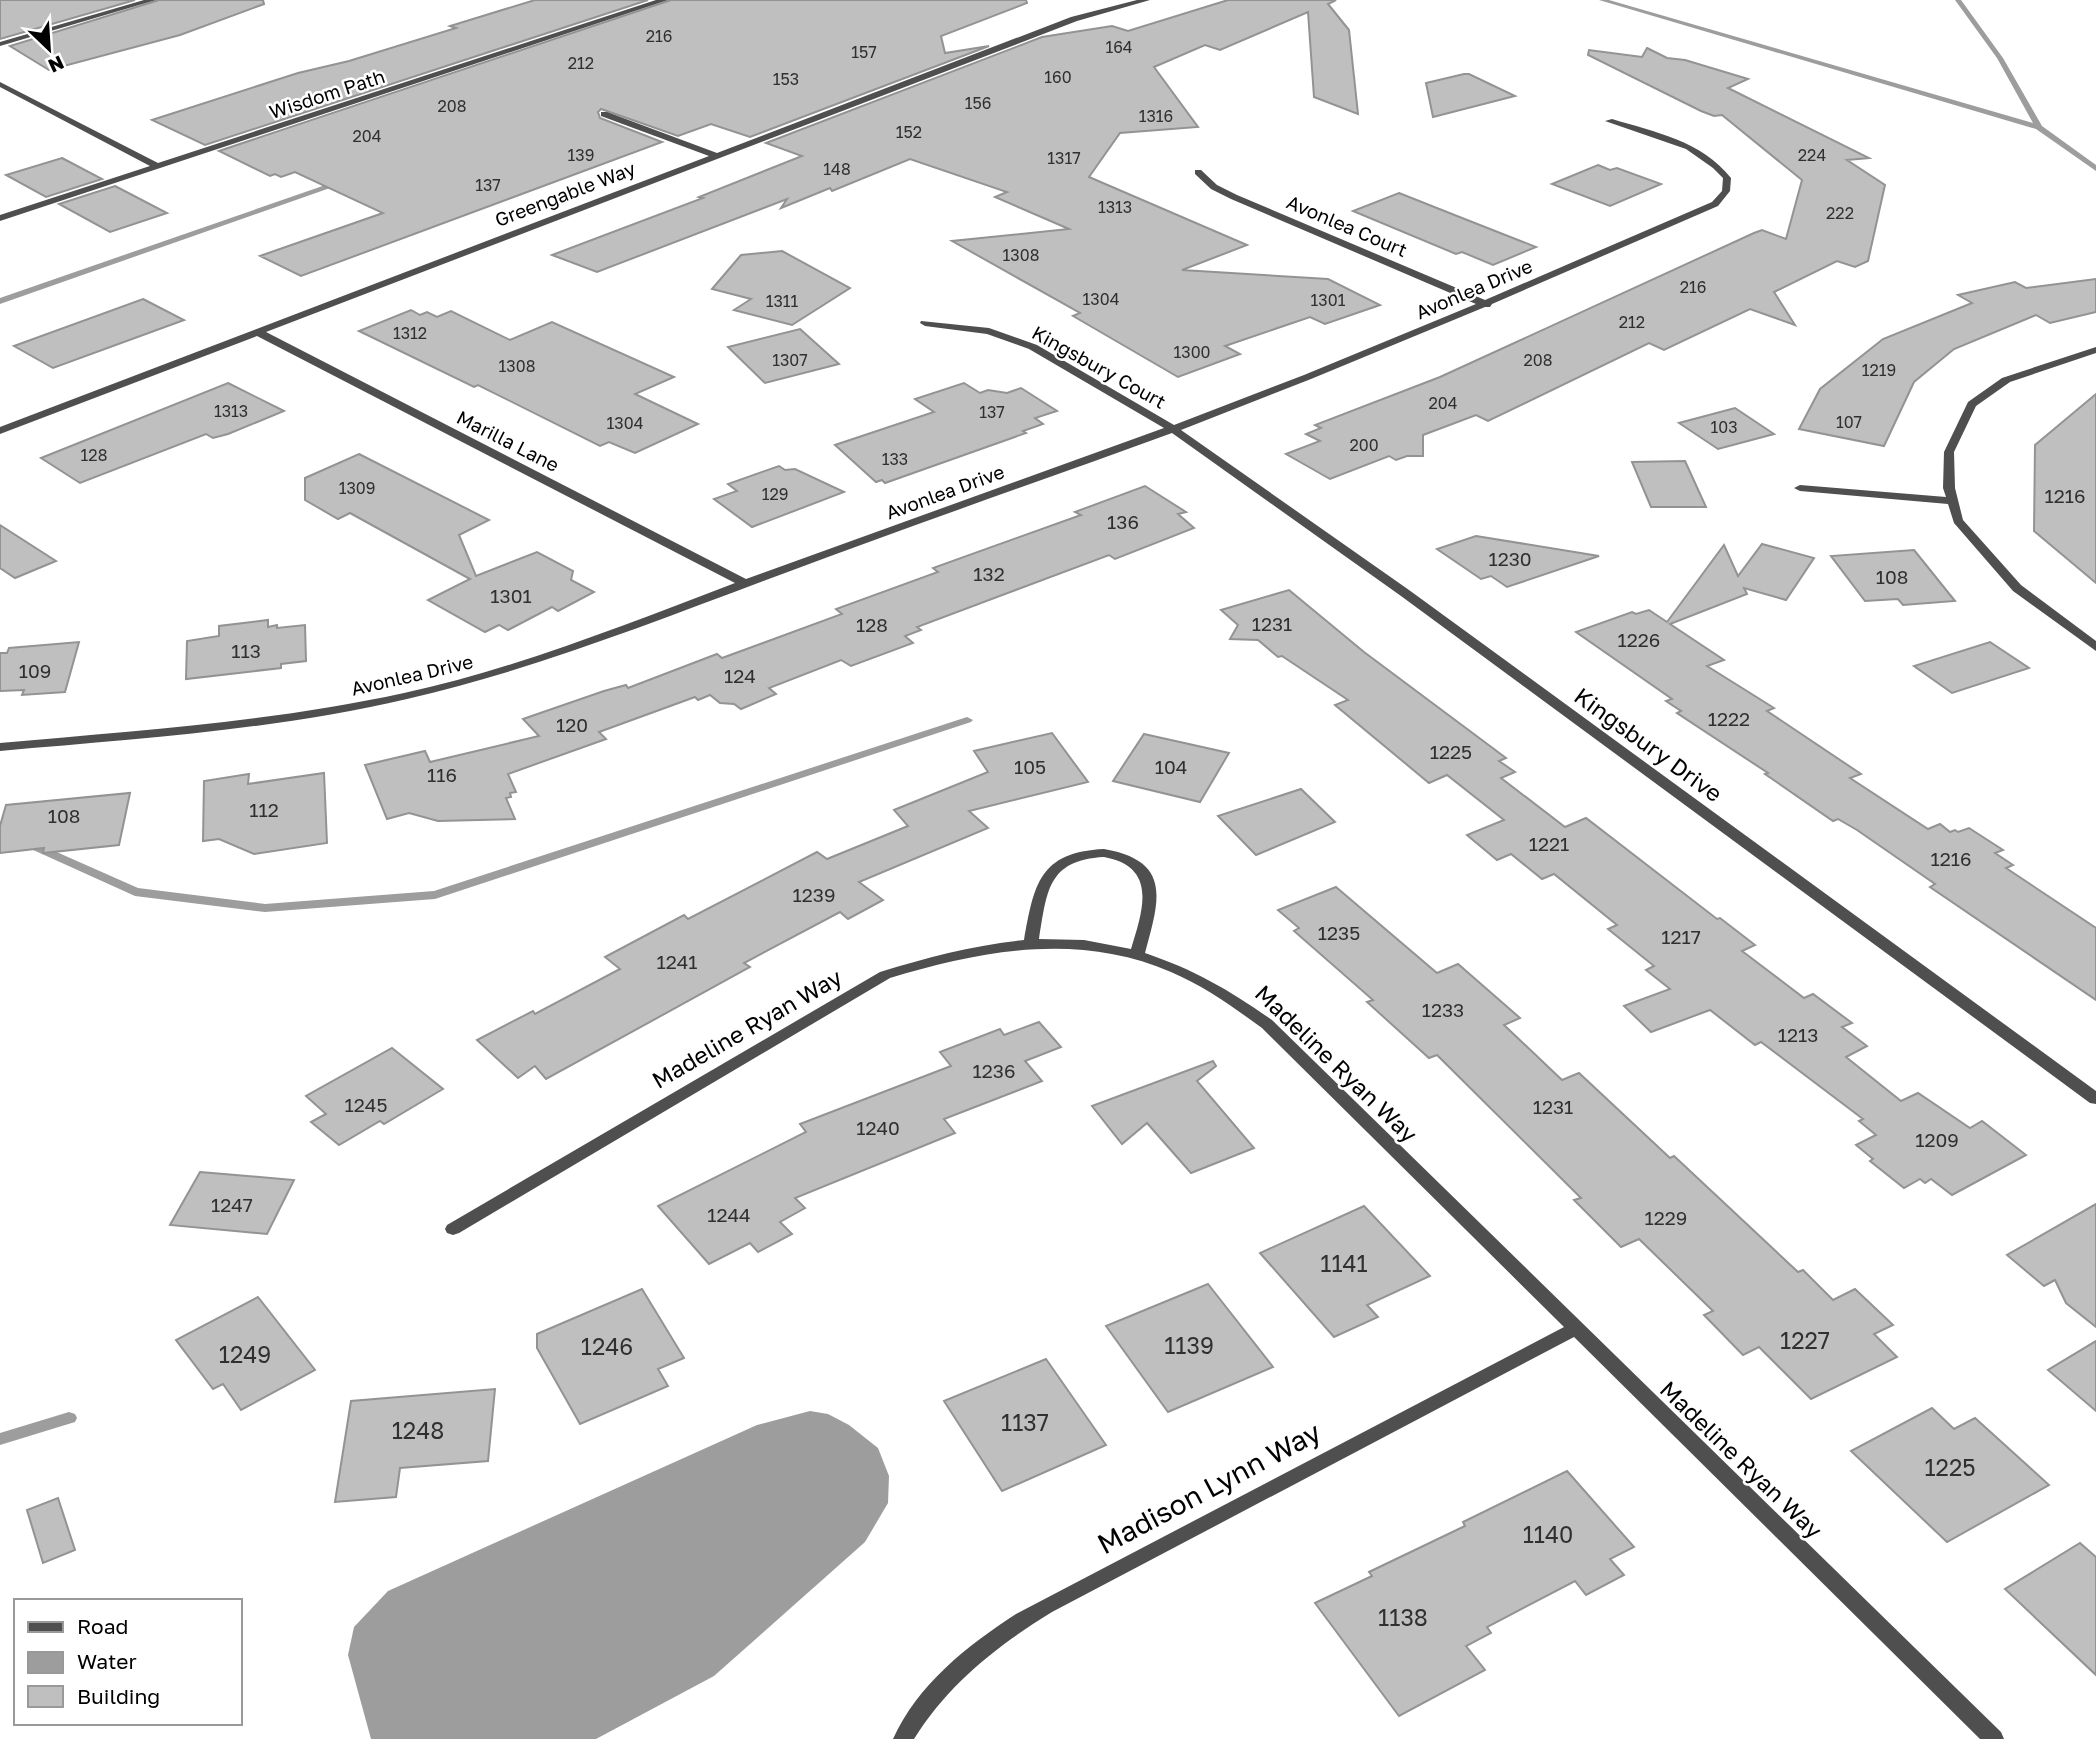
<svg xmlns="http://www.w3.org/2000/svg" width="2096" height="1739" viewBox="0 0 2096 1739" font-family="'Golos Text',sans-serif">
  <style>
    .water { fill: #9d9d9d }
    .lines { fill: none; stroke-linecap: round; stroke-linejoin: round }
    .stream { fill: #9d9d9d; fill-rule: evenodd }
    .building { fill: #bfbfbf; stroke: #939393; stroke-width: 2 }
    .street { fill: #4f4f4f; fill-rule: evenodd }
    .labels { text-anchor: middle; stroke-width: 5; stroke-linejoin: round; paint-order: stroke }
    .far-number-label { font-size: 16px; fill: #303030 }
    .far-street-label { font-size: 19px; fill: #000; stroke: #fff }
    .number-label { font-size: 19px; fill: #303030 }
    .street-label { font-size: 23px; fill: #000; stroke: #fff }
    .near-number-label { font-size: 23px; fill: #303030 }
    .near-street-label { font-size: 28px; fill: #000; stroke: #fff }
  </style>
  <rect width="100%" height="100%" fill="#fff"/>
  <path class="water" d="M810 1411 828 1414 849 1425 878 1448 889 1476 888 1503 865 1542 714 1676 596 1739H371L348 1655 354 1627 388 1591 757 1425Z"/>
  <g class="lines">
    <g class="stream">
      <path d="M1599 0H1609L2033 123 1997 58 1955 0H1961L2003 58 2042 126 2096 165V171L2036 129Z"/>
      <path d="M340 180 347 182 0 304V298Z"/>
      <path d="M967 717 973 720 971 722 435 899 265 912 135 896 0 835V827L138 888 265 904 434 891Z"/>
      <path d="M69 1412 75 1414 77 1418 75 1422 0 1445V1433Z"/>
    </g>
  </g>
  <g class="building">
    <path d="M0 0H135L0 39Z"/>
    <path d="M159 0H263L264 4 180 35 49 70 10 46Z"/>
    <path d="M535 0H648L205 145 152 120 298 73 349 61 456 28 450 26Z"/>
    <path d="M671 0H1026L1027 3 941 36 945 53 989 46 750 137 711 124 678 136 601 109 598 112 600 118 662 142 301 276 260 256 383 213 295 172 281 177 275 174 270 176 219 151Z"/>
    <path d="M1228 0H1336L1328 4 1349 30 1358 114 1314 97 1308 12 1220 50 1205 45 1154 67 1198 127 1120 133 1089 177 1247 245 1182 270 1328 279 1380 305 1325 324 1310 317 1225 346 1240 354 1178 377 1073 316 1080 313 952 241 1069 229 995 197 1007 192 910 159 832 191 830 188 781 208 787 199 597 272 552 255 703 198 699 197 802 156 766 143 1042 37 1112 26 1128 31Z"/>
    <path d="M1647 48 1667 58 1685 60 1748 79 1728 88 1869 158 1847 160 1885 185 1868 261 1855 267 1837 261 1774 292 1795 325 1750 309 1664 350 1649 343 1488 421 1476 415 1423 435V456H1407L1396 460 1389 456 1330 479 1286 454 1320 441 1306 434 1321 428 1315 425 1440 377 1754 233 1762 230 1786 239 1802 180 1722 115 1714 116 1701 111 1588 55 1589 50 1642 57Z"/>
    <path d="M1464 74H1469L1515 96 1433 117 1426 83Z"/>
    <path d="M62 158 102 179 46 197 6 175Z"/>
    <path d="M1598 165 1610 170 1617 168 1661 184 1610 206 1552 184Z"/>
    <path d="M115 186 167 213 110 232 59 204Z"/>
    <path d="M1399 193 1457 216 1536 247 1493 265 1462 252 1456 254 1353 211Z"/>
    <path d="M782 251 850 288 792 325 734 310 751 299 712 289 741 255Z"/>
    <path d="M2096 279V312L2050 323 2036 315 1954 349 1914 382 1884 446 1799 429 1820 389 1883 339 1972 303 1958 295 2015 282 2026 288Z"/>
    <path d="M143 299 184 320 53 368 14 346Z"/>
    <path d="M411 310 420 315 427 312 437 317 451 311 510 340 552 322 674 377 635 394 698 424 635 453 609 442 600 446 478 385 474 387 359 331Z"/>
    <path d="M800 329 839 364 765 383 728 347Z"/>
    <path d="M228 383 284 411 228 434 213 438 206 434 80 483 41 458Z"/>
    <path d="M964 383 980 393 988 390 1007 393 1021 388 1057 411 1035 418 1043 424 1023 431 1026 433 885 483 882 480 876 482 835 445 934 412 915 399Z"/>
    <path d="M2096 394V583L2034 531 2035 445Z"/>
    <path d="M1735 408 1774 434 1718 449 1679 423Z"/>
    <path d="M359 454 489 520 459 535 476 576 537 552 573 571 571 580 594 592 558 611 552 607 508 630 499 625 485 632 428 600 470 579 350 513 338 519 305 500V478Z"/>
    <path d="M1685 461 1706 507H1651L1632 462Z"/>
    <path d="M779 466 785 470 795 469 844 492 752 527 714 499 737 491 728 484Z"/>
    <path d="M1145 486 1186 512 1178 514 1194 528 1115 559 1109 555 917 627 921 630 905 636 913 643 851 666 841 660 769 688 776 694 741 709 734 704 720 703 710 695 698 700 695 697 599 732 606 739 508 774 516 792 510 793 511 797 506 798 515 819 438 821 409 813 387 819 365 765 425 751 430 762 539 736 523 719 604 691 626 685 628 688 717 654 722 658 842 614 836 609 938 572 933 568 1081 515 1075 512Z"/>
    <path d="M0 525 56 561 15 578 0 568Z"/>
    <path d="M1476 536 1599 556 1507 587 1491 576 1481 579 1437 549Z"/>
    <path d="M1762 544 1814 558 1786 600 1744 588 1747 594 1670 624 1724 660 1707 666 1774 708 1767 711 1861 774 1850 778 1928 829 1940 824 1950 832 1955 830 1958 832 1969 828 2003 850 1995 853 2013 865 2006 868 2096 928V1000L1930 887 1935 884 1857 830 1838 819 1833 821 1765 774 1768 773 1677 713 1681 711 1666 701 1672 699 1576 632 1632 612 1636 614 1649 610 1667 622 1724 545 1738 576Z"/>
    <path d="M1914 550 1955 601 1903 605 1898 599 1865 601 1831 556Z"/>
    <path d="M1289 590 1364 652 1506 758 1499 761 1515 772 1501 778 1565 827 1586 818 1717 919 1720 918 1755 945 1742 951 1804 998 1813 994 1852 1023 1842 1027 1867 1046 1846 1057 1901 1101 1918 1093 1970 1128 1982 1121 2026 1155 1952 1195 1931 1179 1925 1183 1920 1179 1904 1188 1870 1161 1873 1159 1856 1145 1876 1135 1859 1121 1863 1119 1761 1042 1755 1045 1710 1010 1651 1032 1624 1006 1670 989 1646 970 1654 966 1608 929 1617 925 1554 874 1542 879 1511 854 1497 860 1467 835 1504 820 1447 775 1429 783 1335 705 1348 700 1282 656 1278 657 1258 640 1230 639 1238 625 1221 610Z"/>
    <path d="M268 620V627L277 625V628L305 625 306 661 281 664V668L186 679 187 641 219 636V626Z"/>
    <path d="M79 642 65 692 22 695 24 690 0 691V653H7L9 648Z"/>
    <path d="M1990 642 2029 668 1952 693 1914 666Z"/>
    <path d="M1052 733 1088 782 969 811 988 828 859 882 883 900 848 919 840 912 744 963 750 967 546 1079 535 1066 518 1078 477 1040 533 1011 535 1014 620 969 605 957 684 915 688 919 817 852 827 859 908 826 894 810 988 772 974 751Z"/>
    <path d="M1144 734 1229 753 1200 802 1113 781Z"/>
    <path d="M324 773 327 843 254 854 219 839 203 841 204 781 249 774 248 784Z"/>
    <path d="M1301 789 1335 822 1256 855 1218 816Z"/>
    <path d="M130 793 119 845 43 853 44 848 0 853V826L6 805Z"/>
    <path d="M1336 887 1437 973 1458 964 1520 1018 1504 1025 1562 1080 1579 1073 1670 1158 1674 1156 1798 1272 1803 1270 1833 1300 1855 1289 1893 1325 1874 1334 1897 1357 1811 1399 1759 1347 1743 1355 1704 1315 1713 1311 1639 1239 1621 1247 1574 1200 1581 1198 1437 1055 1429 1058 1367 1002 1373 1000 1294 931 1299 928 1278 910Z"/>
    <path d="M1039 1022 1061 1047 1025 1061 1042 1081 944 1119 955 1133 795 1198 805 1208 780 1222 792 1234 758 1252 750 1243 709 1264 658 1206 806 1132 800 1124 951 1066 940 1052 1000 1029 1004 1035Z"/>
    <path d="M392 1048 443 1089 384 1124 380 1121 339 1145 311 1122 326 1114 306 1096Z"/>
    <path d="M1213 1061 1216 1066 1197 1081 1254 1148 1191 1173 1147 1123 1122 1144 1092 1106Z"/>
    <path d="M200 1172 294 1180 267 1234 170 1225Z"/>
    <path d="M2096 1204V1327L2066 1303 2055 1280 2044 1286 2007 1255Z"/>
    <path d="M1364 1206 1430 1276 1367 1305 1378 1317 1334 1337 1260 1253Z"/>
    <path d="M1208 1284 1273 1367 1168 1412 1106 1326Z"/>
    <path d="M642 1289 684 1358 658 1369 668 1386 580 1424 537 1348V1334Z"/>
    <path d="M258 1297 315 1370 241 1410 223 1384 213 1389 176 1340Z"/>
    <path d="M2096 1341V1411L2048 1370Z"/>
    <path d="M1046 1359 1106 1445 1002 1491 944 1401Z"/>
    <path d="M495 1389 488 1461 400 1468 396 1497 335 1502 351 1401Z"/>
    <path d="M1932 1408 1954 1429 1975 1418 2049 1485 1947 1542 1851 1451Z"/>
    <path d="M1567 1471 1634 1547 1610 1559 1624 1575 1586 1595 1575 1581 1487 1627 1491 1633 1466 1646 1485 1670 1399 1716 1315 1603 1372 1576 1369 1572 1465 1526 1463 1522Z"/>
    <path d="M58 1498 75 1550 43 1563 27 1510Z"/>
    <path d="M2080 1543 2096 1557V1675L2005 1589Z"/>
  </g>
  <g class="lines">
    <g class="street">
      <path d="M144 0H156L0 46V42Z"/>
      <path d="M656 0H668L0 221V215L150 166 0 87V82L158 163Z"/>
      <path d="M1137 0H1150L1077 21 266 332 746 579 1164 428 1029 349 987 334 925 326 920 323 921 321 989 328 1037 345 1174 425 1304 375 1476 304 1231 199 1211 189 1195 174V170H1201L1217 185 1237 195 1485 300 1712 202 1722 191 1723 178 1713 168 1686 149 1605 121 1612 119C1655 132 1702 141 1731 178L1730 191 1718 206 1492 304 1490 307H1485L1311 379 1181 430 1409 590 2096 1091V1104L2090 1103 1401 596 1172 433C1043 480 913 525 785 573 661 619 537 669 407 699 274 730 136 739 0 751V743C135 731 271 722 404 693 518 668 627 624 735 583L257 336 0 434V427L709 156 601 116V112H607L717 153 1071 17Z"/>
      <path d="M2096 347V353L2010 382 1976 406 1954 452 1955 488 1963 520 2021 585 2096 641V651L2013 591 1954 523 1948 504 1800 491 1794 488 1800 485 1946 497 1943 488 1944 452 1968 402 2002 378Z"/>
      <path d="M1104 849C1173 861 1159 901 1145 953 1195 970 1229 990 1272 1020L2001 1732 2004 1739H1980L1574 1337 1052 1612C997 1646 949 1683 914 1739H893C918 1684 967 1646 1016 1614L1564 1327 1262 1028C1233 1007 1204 986 1171 972 1079 932 982 950 890 978L459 1233 453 1235 447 1233 445 1229 447 1225 880 972C928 957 974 945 1024 940 1034 885 1039 852 1104 849ZM1104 857C1158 867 1143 910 1131 949L1084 940 1039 939C1047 892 1047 860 1104 857Z"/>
    </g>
  </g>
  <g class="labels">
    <g class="far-number-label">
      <text x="659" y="42">216</text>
      <text x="1119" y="53">164</text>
      <text x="864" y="58">157</text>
      <text x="581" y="69">212</text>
      <text x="1058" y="83">160</text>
      <text x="786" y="85">153</text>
      <text x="978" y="109">156</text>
      <text x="452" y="112">208</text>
      <text x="1156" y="122">1316</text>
      <text x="909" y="138">152</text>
      <text x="367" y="142">204</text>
      <text x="581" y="161">139</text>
      <text x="1812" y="161">224</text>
      <text x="1064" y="164">1317</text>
      <text x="837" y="175">148</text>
      <text x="488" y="191">137</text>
      <text x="1115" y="213">1313</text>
      <text x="1840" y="219">222</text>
      <text x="1021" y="261">1308</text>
      <text x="1693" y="293">216</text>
      <text x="1101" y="305">1304</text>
      <text x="1328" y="306">1301</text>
      <text x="782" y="307">1311</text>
      <text x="1632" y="328">212</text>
      <text x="410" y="339">1312</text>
      <text x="1192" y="358">1300</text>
      <text x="790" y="366">1307</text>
      <text x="1538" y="366">208</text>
      <text x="517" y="372">1308</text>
      <text x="1879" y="376">1219</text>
      <text x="1443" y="409">204</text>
      <text x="231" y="417">1313</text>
      <text x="992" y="418">137</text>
      <text x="1849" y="428">107</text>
      <text x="625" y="429">1304</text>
      <text x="1724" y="433">103</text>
      <text x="1364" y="451">200</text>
      <text x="94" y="461">128</text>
      <text x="895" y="465">133</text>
      <text x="357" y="494">1309</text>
      <text x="775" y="500">129</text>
    </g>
    <g class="far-street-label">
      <text transform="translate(327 94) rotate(-18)" y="7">Wisdom Path</text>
      <text transform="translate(565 194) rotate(-21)" y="7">Greengable Way</text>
      <text transform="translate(1347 226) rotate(23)" y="7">Avonlea Court</text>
      <text transform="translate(1474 289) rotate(-23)" y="7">Avonlea Drive</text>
      <text transform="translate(1099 367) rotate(29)" y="7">Kingsbury Court</text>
      <text transform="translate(508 441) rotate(27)" y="7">Marilla Lane</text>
      <text transform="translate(945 492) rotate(-20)" y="7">Avonlea Drive</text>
      <text transform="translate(412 675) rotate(-13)" y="7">Avonlea Drive</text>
    </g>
    <g class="number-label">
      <text x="2065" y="503">1216</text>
      <text x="1123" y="529">136</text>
      <text x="1510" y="566">1230</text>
      <text x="989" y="581">132</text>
      <text x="1892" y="584">108</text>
      <text x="511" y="603">1301</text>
      <text x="1272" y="631">1231</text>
      <text x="872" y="632">128</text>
      <text x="1639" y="647">1226</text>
      <text x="246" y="658">113</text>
      <text x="35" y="678">109</text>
      <text x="740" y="683">124</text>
      <text x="1729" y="726">1222</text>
      <text x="572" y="732">120</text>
      <text x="1451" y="759">1225</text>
      <text x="1030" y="774">105</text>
      <text x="1171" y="774">104</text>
      <text x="442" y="782">116</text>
      <text x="264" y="817">112</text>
      <text x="64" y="823">108</text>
      <text x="1549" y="851">1221</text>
      <text x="1951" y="866">1216</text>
      <text x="814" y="902">1239</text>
      <text x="1339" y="940">1235</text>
      <text x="1681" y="944">1217</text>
      <text x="677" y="969">1241</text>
      <text x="1443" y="1017">1233</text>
      <text x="1798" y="1042">1213</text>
      <text x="994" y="1078">1236</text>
      <text x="366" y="1112">1245</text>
      <text x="1553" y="1114">1231</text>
      <text x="878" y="1135">1240</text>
      <text x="1937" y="1147">1209</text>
      <text x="232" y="1212">1247</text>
      <text x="729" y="1222">1244</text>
      <text x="1666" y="1225">1229</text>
    </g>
    <g class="street-label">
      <text transform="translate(1648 745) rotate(36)" y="8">Kingsbury Drive</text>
      <text transform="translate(747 1029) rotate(-30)" y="8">Madeline Ryan Way</text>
      <text transform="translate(1336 1064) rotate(44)" y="8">Madeline Ryan Way</text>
      <text transform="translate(1741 1460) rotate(44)" y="8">Madeline Ryan Way</text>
    </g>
    <g class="near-number-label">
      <text x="1344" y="1272">1141</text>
      <text x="1805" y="1349">1227</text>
      <text x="1189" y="1354">1139</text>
      <text x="607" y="1355">1246</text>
      <text x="245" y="1363">1249</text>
      <text x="1025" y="1431">1137</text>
      <text x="418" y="1439">1248</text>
      <text x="1950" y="1476">1225</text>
      <text x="1548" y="1543">1140</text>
      <text x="1403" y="1626">1138</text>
    </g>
    <g class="near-street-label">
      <text transform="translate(1209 1488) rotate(-28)" y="10">Madison Lynn Way</text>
    </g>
  </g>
  <rect x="14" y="1599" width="228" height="126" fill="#ffffff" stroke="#999999" stroke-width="2"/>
  <rect x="28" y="1622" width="35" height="10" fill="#4f4f4f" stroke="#999999" stroke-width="2"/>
  <text x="77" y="1634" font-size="21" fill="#000000">Road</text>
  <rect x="28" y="1652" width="35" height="21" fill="#9d9d9d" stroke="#999999" stroke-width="2"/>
  <text x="77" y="1669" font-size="21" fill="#000000">Water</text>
  <rect x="28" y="1686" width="35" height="21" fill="#bfbfbf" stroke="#999999" stroke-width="2"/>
  <text x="77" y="1704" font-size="21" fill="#000000">Building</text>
  <g transform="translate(49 49) rotate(155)" stroke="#ffffff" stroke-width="5" paint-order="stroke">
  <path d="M0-5L12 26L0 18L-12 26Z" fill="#000000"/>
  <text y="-10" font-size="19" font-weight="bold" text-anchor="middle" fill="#000000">N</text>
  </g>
</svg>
